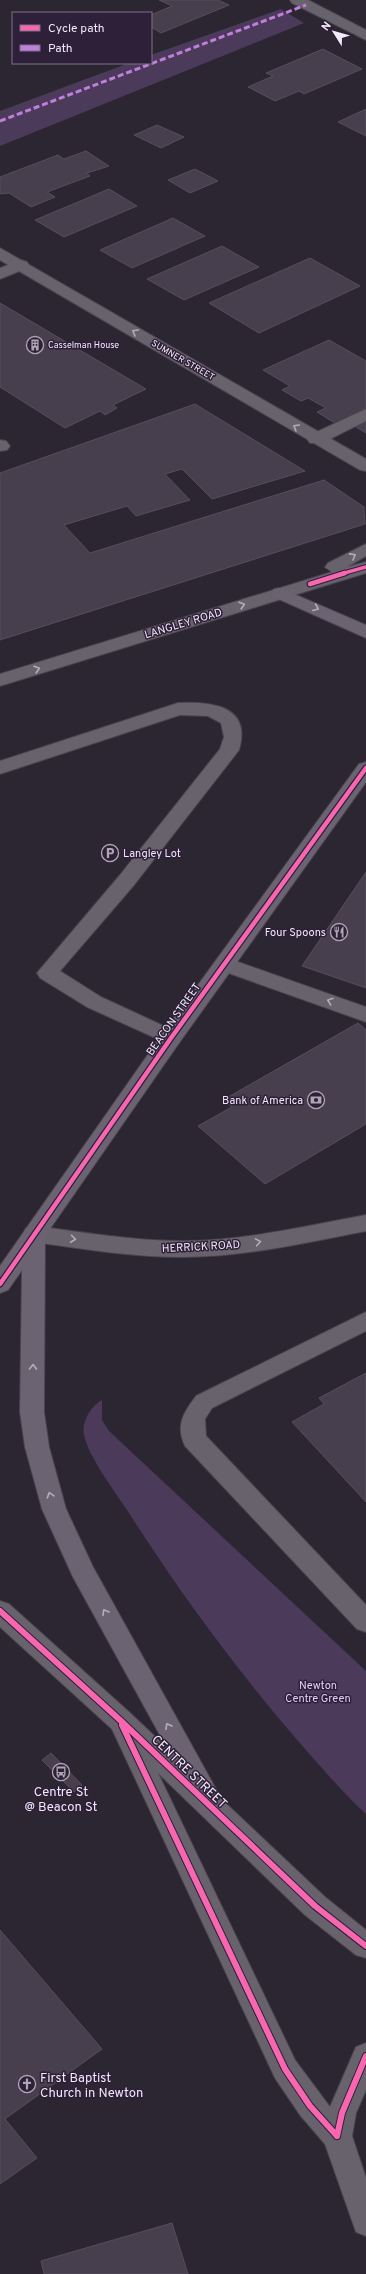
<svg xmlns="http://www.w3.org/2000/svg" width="366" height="2274" viewBox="0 0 366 2274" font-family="Overpass,sans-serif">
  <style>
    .green { fill: #4b3a5a }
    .building { fill: #473f4e; stroke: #554f5a }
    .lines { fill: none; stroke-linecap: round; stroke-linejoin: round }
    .service-casing { stroke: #49434e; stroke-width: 2 }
    .minor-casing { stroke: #49434e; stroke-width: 2 }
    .tertiary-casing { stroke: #49434e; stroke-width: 2 }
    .secondary-casing { stroke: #49434e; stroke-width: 2 }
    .primary-casing { stroke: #49434e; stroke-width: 2 }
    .service { fill: #68626d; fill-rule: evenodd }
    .minor { fill: #68626d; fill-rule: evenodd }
    .tertiary { fill: #68626d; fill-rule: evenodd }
    .secondary { fill: #68626d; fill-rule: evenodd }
    .primary { fill: #6b6372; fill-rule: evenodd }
    .quiet { stroke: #c07fdc; stroke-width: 3; stroke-dasharray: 6 3; stroke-linecap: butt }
    .cycleway-far2-casing { stroke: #2d2038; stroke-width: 5.5 }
    .cycleway-far1-casing { stroke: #2d2038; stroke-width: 7 }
    .cycleway-casing { stroke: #2d2038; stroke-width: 8 }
    .cycleway-far2 { stroke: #f766af; stroke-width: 3.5 }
    .cycleway-far1 { stroke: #f766af; stroke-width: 4.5 }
    .cycleway { stroke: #f766af; stroke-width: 6 }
    .oneway { stroke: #b4acba }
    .oneway2 { stroke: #b5adbc }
    .labels { text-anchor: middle; stroke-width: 3; stroke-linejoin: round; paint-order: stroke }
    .far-poi-label { font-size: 9px; fill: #f2e9f9; stroke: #2d2038; text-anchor: start }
    .far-street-label { font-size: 9px; fill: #f2e9f9; stroke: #2d2038 }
    .street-label { font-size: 11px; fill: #f2e9f9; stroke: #2d2038 }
    .poi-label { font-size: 11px; fill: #f2e9f9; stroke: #2d2038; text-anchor: end }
    .park-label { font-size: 11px; fill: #e5cbfd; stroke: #2d2038 }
    .near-street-label { font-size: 13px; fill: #f2e9f9; stroke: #2d2038 }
    .near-poi-label { font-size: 13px; fill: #f2e9f9; stroke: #2d2038 }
  </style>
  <rect width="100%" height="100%" fill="#2c2632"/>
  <g class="green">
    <path d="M281 9 304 23 0 146V111L129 63H151V55Z"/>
    <path d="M102 1400V1420L109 1431 366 1671V1814C342 1792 320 1766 298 1741 236 1669 180 1593 129 1513 116 1493 88 1456 84 1435 81 1422 91 1406 102 1400Z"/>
  </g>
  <g class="building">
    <path d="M159 0H218L229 5 161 33 151 27V15L172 6Z"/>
    <path d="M323 49 362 69 304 94 299 91 275 101 248 87 273 76 266 73Z"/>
    <path d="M366 109V136L338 122Z"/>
    <path d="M157 125 184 137 161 148 134 135Z"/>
    <path d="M86 151 109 166 87 173 90 176 47 192 55 197 31 207 9 193 0 194V177L58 155 64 159Z"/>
    <path d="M195 169 218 181 190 193 168 180Z"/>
    <path d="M109 189 137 206 64 237 35 220Z"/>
    <path d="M173 218 205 236 132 268 100 250Z"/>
    <path d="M222 246 259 267 184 300 147 279Z"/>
    <path d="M310 258 360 286 259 333 209 303Z"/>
    <path d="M0 303 146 389 113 405 117 408 105 415 100 411 65 428 0 387Z"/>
    <path d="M329 340 366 361V408L335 423 317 412 326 408 308 398 301 401 282 390 290 386 263 370Z"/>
    <path d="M195 404 305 471 212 499 182 469 165 474 190 500 136 516 127 506 64 525 90 553 324 480 364 507 365 524 0 640V473Z"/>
    <path d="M366 422V433L356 427Z"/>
    <path d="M366 872V988L302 966Z"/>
    <path d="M358 1023 366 1030V1124L265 1184 198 1126 232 1107 223 1100Z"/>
    <path d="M366 1373V1502L292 1422 324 1404 319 1398Z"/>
    <path d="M51 1753 82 1785 74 1792 42 1760Z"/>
    <path d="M0 1930 102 2049 5 2119 37 2158 0 2184Z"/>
    <path d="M172 2223 188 2274H44L41 2261Z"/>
  </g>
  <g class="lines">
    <g class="service-casing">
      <g id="service">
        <path d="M21 260 27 262 29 265 27 268 0 279V268Z"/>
        <path d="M366 409V421L322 443H310L307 439 310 435Z"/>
        <path d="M0 440 6 441 10 446 7 450 0 451Z"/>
        <path d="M178 703C212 701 252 706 239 750L134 885 60 971 101 997 179 1033 182 1038 179 1043 171 1045 87 1007 40 978 37 973 120 875 220 749 224 737 221 723 208 716 180 715 0 774V761Z"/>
        <path d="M224 957 366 1007V1022L217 969 214 964 217 959Z"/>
        <path d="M366 1312V1331L212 1408 205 1419 206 1436 366 1605V1632L357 1629 185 1446C175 1425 184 1412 196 1396Z"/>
      </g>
    </g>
    <g class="minor-casing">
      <g id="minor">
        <path d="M290 0H308L366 30V40L292 3Z"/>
        <path d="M366 1215V1231C305 1243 244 1257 182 1257 133 1257 83 1249 34 1242L26 1240 23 1234 26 1228 34 1226C83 1232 133 1241 182 1241 244 1241 305 1226 366 1215Z"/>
      </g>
    </g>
    <g class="tertiary-casing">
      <g id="tertiary">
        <path d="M0 248 366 459V471L360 470 0 260Z"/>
        <path d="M366 544V556L347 567 366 562V573L0 686V674L332 572 325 567 328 563Z"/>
      </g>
    </g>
    <g class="secondary-casing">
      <path id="secondary" d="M0 1601 9 1604 129 1712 325 1897 366 1930V1958L356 1955 305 1915 158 1773 295 2060 330 2107 356 2047 366 2043V2090L356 2113 352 2136 366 2178V2236L356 2232 325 2144 300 2115 275 2078 112 1729 0 1627Z"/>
    </g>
    <g class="primary-casing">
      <g id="primary">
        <path d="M280 588 366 625V638L274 597 271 593 274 589Z"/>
        <path d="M366 762V782L179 1043 45 1236 44 1412 49 1447 66 1509 93 1567 227 1809 223 1817 214 1821 205 1817 73 1577 42 1509 25 1447 20 1412 22 1270 8 1290 0 1293V1266L163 1033 359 764Z"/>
      </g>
    </g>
    <use href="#service" class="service"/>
    <use href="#minor" class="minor"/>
    <use href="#tertiary" class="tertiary"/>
    <use href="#secondary" class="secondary"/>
    <use href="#primary" class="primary"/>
    <path class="quiet" d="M0 121 306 5"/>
    <g class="cycleway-far2-casing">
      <path id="cycleway-far2" d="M341 574 366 567"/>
    </g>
    <g class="cycleway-far1-casing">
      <g id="cycleway-far1">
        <path d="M310 584 345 573"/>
        <path d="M0 1284 171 1038 366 768"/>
      </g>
    </g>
    <g class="cycleway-casing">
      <g id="cycleway">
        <path d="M0 1611 120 1720 315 1906 366 1946"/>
        <path d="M122 1725 285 2069 310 2106 337 2136"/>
        <path d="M337 2136 342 2113 366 2056"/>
      </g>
    </g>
    <use href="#cycleway-far2" class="cycleway-far2"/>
    <use href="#cycleway-far1" class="cycleway-far1"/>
    <use href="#cycleway" class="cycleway"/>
  </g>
  <defs><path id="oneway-chevron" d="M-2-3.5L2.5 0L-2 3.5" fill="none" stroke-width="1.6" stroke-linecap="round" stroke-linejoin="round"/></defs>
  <g class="oneway">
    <use href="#oneway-chevron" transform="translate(135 332) rotate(-150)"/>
    <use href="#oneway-chevron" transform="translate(296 427) rotate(-150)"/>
    <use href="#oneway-chevron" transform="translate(353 556) rotate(-29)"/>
    <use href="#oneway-chevron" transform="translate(242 605) rotate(-17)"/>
    <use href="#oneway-chevron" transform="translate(37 669) rotate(-17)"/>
    <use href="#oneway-chevron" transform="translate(330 1001) rotate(-161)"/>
    <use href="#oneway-chevron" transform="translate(73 1239) rotate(7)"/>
    <use href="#oneway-chevron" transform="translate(258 1242) rotate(-10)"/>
  </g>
  <g class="oneway2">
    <use href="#oneway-chevron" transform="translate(316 608) rotate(23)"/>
    <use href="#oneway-chevron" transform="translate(33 1367) rotate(-89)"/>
    <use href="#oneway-chevron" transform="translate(50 1495) rotate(-108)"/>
    <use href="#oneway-chevron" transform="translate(105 1612) rotate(-120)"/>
    <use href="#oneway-chevron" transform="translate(168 1726) rotate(-119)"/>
  </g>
  <defs>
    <g id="building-ring" transform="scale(0.9)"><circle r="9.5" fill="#2d2038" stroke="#ada5b3" stroke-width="1.5"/><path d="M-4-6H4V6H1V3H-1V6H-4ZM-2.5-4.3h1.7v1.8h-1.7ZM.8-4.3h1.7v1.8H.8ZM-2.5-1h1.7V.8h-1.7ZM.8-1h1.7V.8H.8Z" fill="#ada5b3"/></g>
    <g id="parking-ring" transform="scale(0.9)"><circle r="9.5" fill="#2d2038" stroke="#ada5b3" stroke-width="1.5"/><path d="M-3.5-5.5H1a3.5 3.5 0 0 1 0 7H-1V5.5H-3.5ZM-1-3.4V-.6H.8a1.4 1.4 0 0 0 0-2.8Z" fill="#ada5b3"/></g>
    <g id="restaurant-ring" transform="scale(0.9)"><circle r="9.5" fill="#2d2038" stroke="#ada5b3" stroke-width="1.5"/><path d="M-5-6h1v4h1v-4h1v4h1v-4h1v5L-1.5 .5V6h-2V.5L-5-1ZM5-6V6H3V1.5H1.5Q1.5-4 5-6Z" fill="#ada5b3"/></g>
    <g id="bank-ring" transform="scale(0.9)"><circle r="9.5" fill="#2d2038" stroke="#ada5b3" stroke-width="1.5"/><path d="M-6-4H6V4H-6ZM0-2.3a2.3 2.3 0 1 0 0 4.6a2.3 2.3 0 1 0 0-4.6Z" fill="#ada5b3"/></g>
    <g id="bus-ring" transform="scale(0.9)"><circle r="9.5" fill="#2d2038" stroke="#ada5b3" stroke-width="1.5"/><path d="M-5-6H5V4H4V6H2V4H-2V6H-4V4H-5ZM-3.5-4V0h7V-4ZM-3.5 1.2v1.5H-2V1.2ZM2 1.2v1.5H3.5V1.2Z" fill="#ada5b3"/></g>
    <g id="church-ring" transform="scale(0.9)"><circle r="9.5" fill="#2d2038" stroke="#ada5b3" stroke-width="1.5"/><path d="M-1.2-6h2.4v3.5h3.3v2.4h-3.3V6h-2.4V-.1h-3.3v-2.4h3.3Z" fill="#ada5b3"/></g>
  </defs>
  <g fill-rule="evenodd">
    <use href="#building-ring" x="35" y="345"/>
    <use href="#parking-ring" x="110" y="853"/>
    <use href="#restaurant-ring" x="339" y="932"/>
    <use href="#bank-ring" x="316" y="1100"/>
    <use href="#bus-ring" x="61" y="1772"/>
    <use href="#church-ring" x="27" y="2084"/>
  </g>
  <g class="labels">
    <g class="far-poi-label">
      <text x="48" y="348">Casselman House</text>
    </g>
    <g class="far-street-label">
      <text transform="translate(183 360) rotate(30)" y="3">SUMNER STREET</text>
    </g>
    <g class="street-label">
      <text transform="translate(183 623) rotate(-17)" y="4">LANGLEY ROAD</text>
      <text transform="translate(173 1019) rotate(-55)" y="4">BEACON STREET</text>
      <text transform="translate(201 1246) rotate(-3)" y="4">HERRICK ROAD</text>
    </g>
    <g class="poi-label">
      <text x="123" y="857" text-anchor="start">Langley Lot</text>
      <text x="326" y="936">Four Spoons</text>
      <text x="303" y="1104">Bank of America</text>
    </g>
    <g class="park-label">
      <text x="318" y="1689">Newton<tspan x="318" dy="13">Centre Green</tspan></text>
    </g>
    <g class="near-street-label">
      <text transform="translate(190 1771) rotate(44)" y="5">CENTRE STREET</text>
    </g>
    <g class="near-poi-label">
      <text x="61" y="1796">Centre St<tspan x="61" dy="15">@ Beacon St</tspan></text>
      <text x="40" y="2082" text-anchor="start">First Baptist<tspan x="40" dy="15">Church in Newton</tspan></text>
    </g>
  </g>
  <rect x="12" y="12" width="140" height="52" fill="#2d2038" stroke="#7c7085"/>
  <rect x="20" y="25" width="20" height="6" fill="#f766af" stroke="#7c7085"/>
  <text x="48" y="32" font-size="12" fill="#f2e9f9">Cycle path</text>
  <rect x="20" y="45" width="20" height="6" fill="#c07fdc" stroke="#7c7085"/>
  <text x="48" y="52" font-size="12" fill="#f2e9f9">Path</text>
  <g transform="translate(334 32) rotate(307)" stroke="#2d2038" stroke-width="3" paint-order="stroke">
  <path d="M0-3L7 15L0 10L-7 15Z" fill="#f2e9f9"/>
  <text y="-6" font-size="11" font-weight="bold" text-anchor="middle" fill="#f2e9f9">N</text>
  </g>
</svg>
